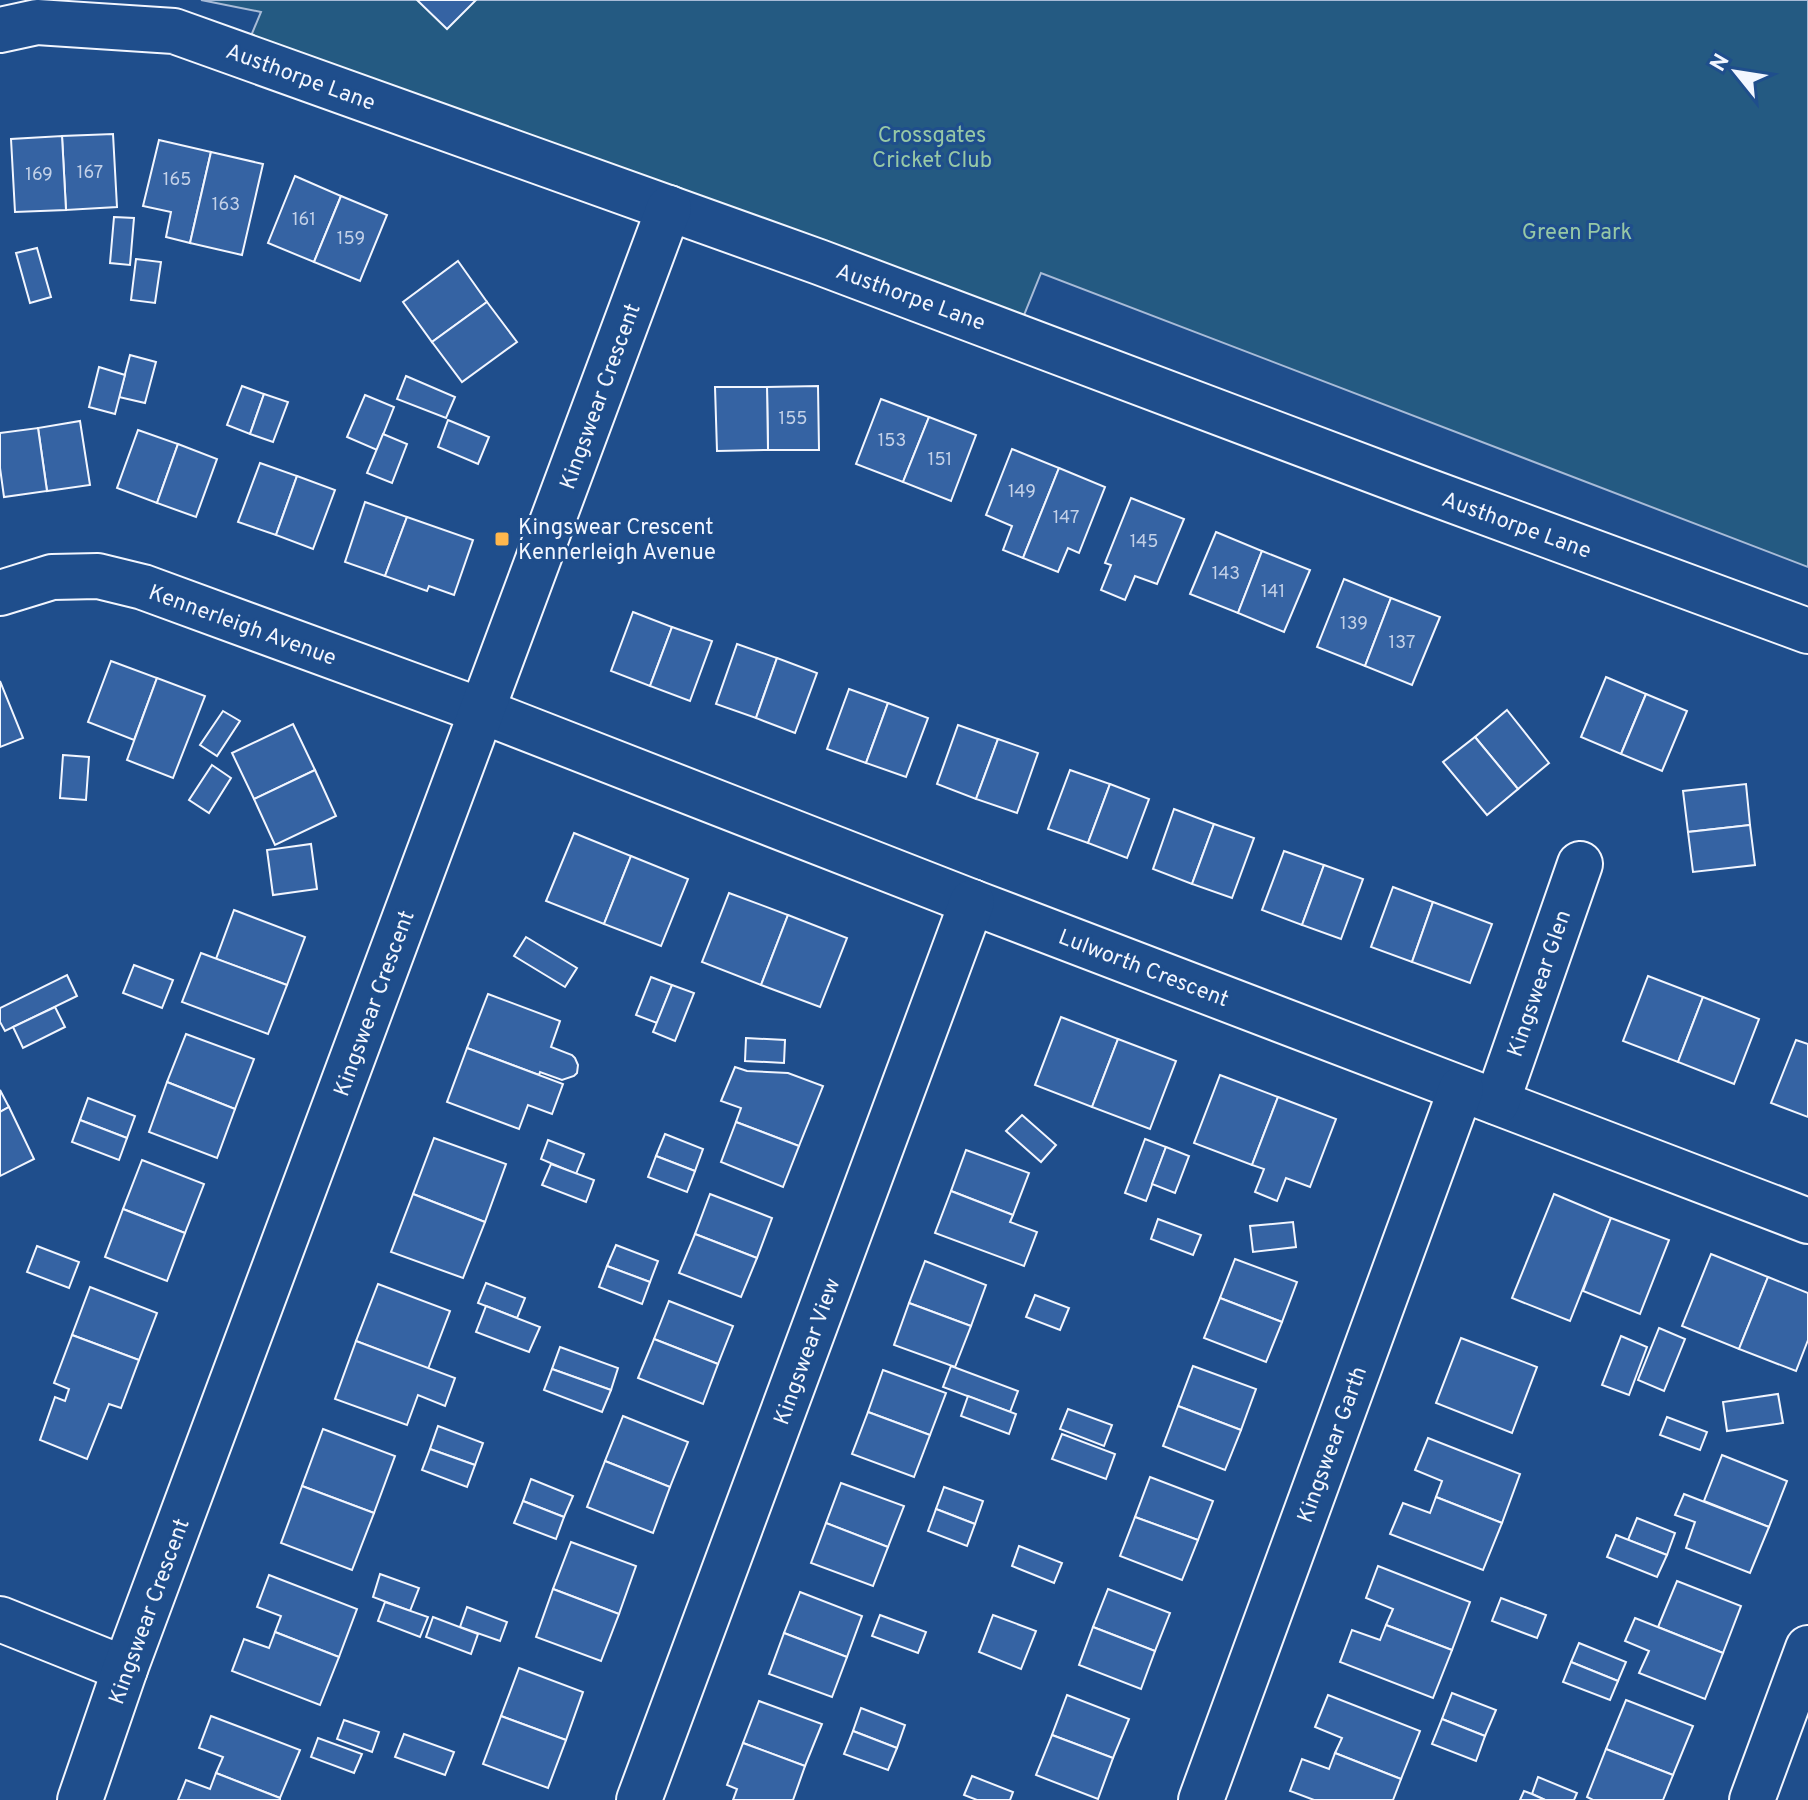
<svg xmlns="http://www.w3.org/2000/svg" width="1808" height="1800" viewBox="0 0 1808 1800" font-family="Overpass,sans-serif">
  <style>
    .green { fill: #245a82; stroke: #a8bbd7; stroke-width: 2 }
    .building { fill: #3563a3; stroke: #f2f6ff; stroke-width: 2 }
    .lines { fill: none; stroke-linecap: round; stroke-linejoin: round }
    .street-casing { stroke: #f2f6ff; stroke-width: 48 }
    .street { stroke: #1f4e8c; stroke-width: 44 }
    .poi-dot { fill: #ffb74d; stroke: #1f4e8c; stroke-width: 3 }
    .labels { text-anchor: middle; stroke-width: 6; stroke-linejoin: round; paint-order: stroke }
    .number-label { font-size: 18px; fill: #c3d1e8 }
    .street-label { font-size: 22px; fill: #f2f6ff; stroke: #1f4e8c }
    .park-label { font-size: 22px; fill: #97c8a6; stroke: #1f4e8c }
    .poi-label { font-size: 22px; fill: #f2f6ff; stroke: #1f4e8c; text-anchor: start }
  </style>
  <rect width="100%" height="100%" fill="#1f4e8c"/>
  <path class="green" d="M201 0H1808V567L1041 273 1016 335 243 55 261 12Z"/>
  <g class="building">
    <path d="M417 0H476L447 29Z"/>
    <path d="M113 134 117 207 66 210 62 136Z"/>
    <path d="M62 136 66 210 15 212 11 139Z"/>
    <path d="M159 140 211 152 190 243 166 237 171 212 143 206Z"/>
    <path d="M211 152 263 164 242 255 190 243Z"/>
    <path d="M295 176 341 196 314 262 268 243Z"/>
    <path d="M341 196 387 215 360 281 314 262Z"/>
    <path d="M114 217 134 218 130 265 110 263Z"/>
    <path d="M37 248 51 297 30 303 16 253Z"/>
    <path d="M136 259 161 262 155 303 131 300Z"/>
    <path d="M458 261 487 302 432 342 403 302Z"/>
    <path d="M487 302 517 342 462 382 432 342Z"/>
    <path d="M130 355 156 362 145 403 119 397Z"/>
    <path d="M99 367 125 375 115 414 89 407Z"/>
    <path d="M406 376 455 397 446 418 397 399Z"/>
    <path d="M242 386 264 394 250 434 227 425Z"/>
    <path d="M818 386 819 450H768L767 387Z"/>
    <path d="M715 387H767L768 450 717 451Z"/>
    <path d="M264 394 288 402 273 442 250 434Z"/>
    <path d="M365 395 394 407 377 450 347 437Z"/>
    <path d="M881 399 929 417 903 482 856 464Z"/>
    <path d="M929 417 976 435 951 501 903 482Z"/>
    <path d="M448 420 489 437 478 464 438 447Z"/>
    <path d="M80 421 90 485 47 491 38 428Z"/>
    <path d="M38 428 47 491 4 497 0 468V433Z"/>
    <path d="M138 430 178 444 157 503 117 488Z"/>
    <path d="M383 434 407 444 392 483 367 473Z"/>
    <path d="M178 444 217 459 196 517 157 503Z"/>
    <path d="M1012 449 1059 468 1023 558 1003 550 1012 526 986 515Z"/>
    <path d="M260 463 297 476 276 535 238 522Z"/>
    <path d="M1059 468 1105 487 1079 553 1068 548 1058 572 1023 558Z"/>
    <path d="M297 476 335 490 313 549 276 535Z"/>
    <path d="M1131 498 1184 519 1157 584 1135 576 1125 600 1101 590 1111 565 1105 563Z"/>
    <path d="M365 502 407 517 385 576 345 562Z"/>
    <path d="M407 517 473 540 454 595 429 586 427 591 385 576Z"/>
    <path d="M1216 532 1262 551 1238 613 1190 594Z"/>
    <path d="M1262 551 1310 570 1284 632 1238 613Z"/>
    <path d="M1344 579 1391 598 1365 666 1317 647Z"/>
    <path d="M1391 598 1440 617 1412 685 1365 666Z"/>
    <path d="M633 612 672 627 650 686 611 671Z"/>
    <path d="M672 627 712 641 690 701 650 686Z"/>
    <path d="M737 644 777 658 756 718 716 704Z"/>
    <path d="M777 658 817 673 795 733 756 718Z"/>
    <path d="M111 661 157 678 134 740 88 722Z"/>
    <path d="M1606 677 1646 694 1621 754 1581 737Z"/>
    <path d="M157 678 205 696 173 778 127 760Z"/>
    <path d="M0 681 23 738 0 747Z"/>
    <path d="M849 689 888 703 866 763 827 749Z"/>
    <path d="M1646 694 1687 711 1662 771 1621 754Z"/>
    <path d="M888 703 928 718 906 777 866 763Z"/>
    <path d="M1507 710 1549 763 1518 789 1475 737Z"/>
    <path d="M223 711 240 721 217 756 200 745Z"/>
    <path d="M293 724 315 770 254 799 232 753Z"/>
    <path d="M958 725 998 739 976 799 937 784Z"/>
    <path d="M1475 737 1518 789 1487 815 1443 762Z"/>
    <path d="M998 739 1038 753 1017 813 976 799Z"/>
    <path d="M63 755 89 757 86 800 60 798Z"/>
    <path d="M212 765 231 778 209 813 189 800Z"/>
    <path d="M315 770 336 816 275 845 254 799Z"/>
    <path d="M1070 770 1110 784 1088 843 1048 829Z"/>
    <path d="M1110 784 1149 799 1127 858 1088 843Z"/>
    <path d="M1746 784 1750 825 1688 832 1683 791Z"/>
    <path d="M1174 809 1214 824 1192 884 1153 869Z"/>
    <path d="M1214 824 1254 838 1232 898 1192 884Z"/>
    <path d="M1750 825 1755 865 1693 872 1688 832Z"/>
    <path d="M574 833 631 856 604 924 546 901Z"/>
    <path d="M311 844 317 889 273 895 267 850Z"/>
    <path d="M1284 851 1324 865 1302 925 1262 910Z"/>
    <path d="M631 856 688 879 661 946 604 924Z"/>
    <path d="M1324 865 1363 879 1341 939 1302 925Z"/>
    <path d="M1393 887 1433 902 1412 962 1371 947Z"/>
    <path d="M729 893 788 915 761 985 702 962Z"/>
    <path d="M1433 902 1492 924 1470 983 1412 962Z"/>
    <path d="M234 910 305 937 287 985 216 959Z"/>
    <path d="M788 915 847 938 820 1007 761 985Z"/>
    <path d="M526 937 577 968 565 987 514 956Z"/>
    <path d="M201 953 287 985 268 1034 182 1002Z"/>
    <path d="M134 965 173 980 162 1008 123 993Z"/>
    <path d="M67 975 77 996 5 1031 0 1022V1008Z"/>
    <path d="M1648 976 1703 997 1678 1062 1623 1041Z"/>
    <path d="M651 977 672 985 657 1023 636 1015Z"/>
    <path d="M672 985 694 993 675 1041 653 1032Z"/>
    <path d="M488 994 560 1021 551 1047 572 1055 575 1058 578 1065 577 1073 574 1076 562 1080 540 1072 539 1075 467 1048Z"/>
    <path d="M1703 997 1759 1019 1734 1084 1678 1062Z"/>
    <path d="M55 1007 65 1027 23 1048 13 1027Z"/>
    <path d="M1061 1017 1118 1039 1092 1107 1035 1085Z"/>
    <path d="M186 1034 254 1059 235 1109 167 1082Z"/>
    <path d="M746 1038 785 1040 784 1063 745 1061Z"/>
    <path d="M1118 1039 1176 1061 1150 1129 1092 1107Z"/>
    <path d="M1796 1040 1808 1044V1117L1771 1103Z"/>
    <path d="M467 1048 563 1084 552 1114 528 1105 519 1129 447 1102Z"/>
    <path d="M735 1067 747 1071 788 1073 823 1086 799 1146 736 1122 741 1108 721 1101Z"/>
    <path d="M1220 1075 1278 1097 1252 1165 1194 1143Z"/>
    <path d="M167 1082 235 1109 217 1158 149 1132Z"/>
    <path d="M0 1090 9 1107 0 1112Z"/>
    <path d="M1278 1097 1336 1119 1310 1187 1286 1178 1277 1201 1255 1192 1264 1169 1252 1165Z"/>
    <path d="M88 1098 135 1116 127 1138 80 1120Z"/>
    <path d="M9 1107 34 1159 0 1176V1112Z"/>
    <path d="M1022 1115 1056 1145 1041 1162 1006 1131Z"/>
    <path d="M80 1120 127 1138 119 1160 72 1142Z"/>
    <path d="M736 1122 799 1146 783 1187 721 1162Z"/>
    <path d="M665 1134 703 1149 695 1171 656 1156Z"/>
    <path d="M434 1138 506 1164 485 1222 413 1194Z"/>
    <path d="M1145 1139 1166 1147 1146 1201 1125 1193Z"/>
    <path d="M548 1140 584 1154 576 1174 541 1159Z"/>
    <path d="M1166 1147 1189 1156 1175 1193 1152 1184Z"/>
    <path d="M966 1150 1029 1173 1013 1215 951 1191Z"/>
    <path d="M656 1156 695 1171 687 1192 648 1177Z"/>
    <path d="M142 1160 204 1184 185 1233 123 1209Z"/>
    <path d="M551 1164 594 1180 586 1202 542 1185Z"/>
    <path d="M951 1191 1013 1215 1010 1222 1037 1232 1024 1266 935 1233Z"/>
    <path d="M413 1194 485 1222 463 1278 391 1252Z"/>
    <path d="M710 1194 772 1218 757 1258 695 1234Z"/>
    <path d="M1554 1194 1611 1218 1570 1321 1512 1298Z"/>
    <path d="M123 1209 185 1233 167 1281 105 1257Z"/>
    <path d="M1611 1218 1669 1240 1640 1314 1583 1291Z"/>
    <path d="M1158 1219 1201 1235 1193 1255 1151 1239Z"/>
    <path d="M1293 1222 1296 1247 1253 1252 1250 1226Z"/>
    <path d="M695 1234 757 1258 741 1297 679 1273Z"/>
    <path d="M616 1245 658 1261 650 1282 607 1266Z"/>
    <path d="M37 1246 79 1262 69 1288 27 1272Z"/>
    <path d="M1711 1254 1768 1277 1739 1349 1682 1326Z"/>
    <path d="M1235 1259 1297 1282 1282 1322 1220 1298Z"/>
    <path d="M925 1261 986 1285 971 1326 909 1303Z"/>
    <path d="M607 1266 650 1282 642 1304 599 1287Z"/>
    <path d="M1768 1277 1808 1293V1340L1796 1371 1739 1349Z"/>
    <path d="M486 1283 525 1298 517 1318 478 1303Z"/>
    <path d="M378 1284 450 1311 428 1369 356 1341Z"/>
    <path d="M90 1287 157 1313 139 1360 72 1335Z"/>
    <path d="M1035 1295 1069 1308 1060 1330 1026 1317Z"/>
    <path d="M1220 1298 1282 1322 1266 1362 1204 1338Z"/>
    <path d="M669 1301 733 1326 718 1364 654 1339Z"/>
    <path d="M909 1303 971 1326 955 1367 894 1345Z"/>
    <path d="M486 1306 540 1327 529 1352 476 1332Z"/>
    <path d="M1659 1328 1685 1339 1664 1391 1638 1380Z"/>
    <path d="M72 1335 139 1360 121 1408 109 1404 87 1459 40 1440 55 1397 65 1401 69 1389 54 1383Z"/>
    <path d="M1621 1336 1647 1347 1629 1395 1602 1385Z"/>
    <path d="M1461 1338 1537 1367 1512 1433 1436 1403Z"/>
    <path d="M654 1339 718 1364 703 1404 638 1378Z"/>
    <path d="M356 1341 455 1378 445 1406 418 1395 407 1425 335 1399Z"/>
    <path d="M560 1347 618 1368 611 1390 552 1369Z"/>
    <path d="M951 1366 1018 1391 1010 1412 943 1387Z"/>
    <path d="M1193 1366 1256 1389 1241 1430 1178 1406Z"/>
    <path d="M552 1369 611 1390 602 1412 544 1390Z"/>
    <path d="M883 1370 946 1393 930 1435 868 1412Z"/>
    <path d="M1778 1394 1783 1423 1727 1431 1723 1402Z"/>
    <path d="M968 1396 1016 1414 1009 1434 961 1416Z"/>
    <path d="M1178 1406 1241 1430 1225 1470 1163 1446Z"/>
    <path d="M1068 1409 1112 1425 1104 1446 1060 1429Z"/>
    <path d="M868 1412 930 1435 914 1477 852 1454Z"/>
    <path d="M623 1416 688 1442 670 1487 605 1461Z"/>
    <path d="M1667 1417 1707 1432 1700 1450 1660 1435Z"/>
    <path d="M438 1426 483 1443 475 1465 430 1449Z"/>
    <path d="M323 1429 395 1456 374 1513 302 1486Z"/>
    <path d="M1062 1434 1115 1454 1106 1479 1052 1459Z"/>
    <path d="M1428 1438 1520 1474 1502 1523 1436 1497 1442 1481 1415 1470Z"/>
    <path d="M430 1449 475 1465 467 1487 422 1470Z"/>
    <path d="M1722 1455 1787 1481 1769 1527 1704 1501Z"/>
    <path d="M605 1461 670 1487 653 1533 587 1507Z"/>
    <path d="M1150 1477 1213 1501 1198 1540 1135 1517Z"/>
    <path d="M531 1479 573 1496 564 1517 523 1501Z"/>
    <path d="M841 1483 904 1506 888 1547 826 1523Z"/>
    <path d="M302 1486 374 1513 352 1570 281 1543Z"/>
    <path d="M944 1487 983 1501 975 1524 936 1509Z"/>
    <path d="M1684 1494 1769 1527 1750 1573 1686 1548 1695 1522 1675 1515Z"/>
    <path d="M1436 1497 1502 1523 1483 1570 1390 1534 1403 1503 1430 1513Z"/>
    <path d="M523 1501 564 1517 556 1539 514 1523Z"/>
    <path d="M936 1509 975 1524 967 1546 928 1531Z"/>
    <path d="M1135 1517 1198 1540 1182 1580 1120 1556Z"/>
    <path d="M1637 1518 1675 1533 1667 1555 1628 1540Z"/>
    <path d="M826 1523 888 1547 873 1586 811 1563Z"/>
    <path d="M1616 1535 1667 1555 1657 1577 1607 1557Z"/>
    <path d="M571 1542 636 1566 619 1614 553 1589Z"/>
    <path d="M1019 1546 1062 1563 1054 1583 1012 1566Z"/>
    <path d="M1378 1566 1470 1602 1452 1650 1386 1625 1393 1609 1366 1598Z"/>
    <path d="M380 1574 419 1588 410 1611 373 1597Z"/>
    <path d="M269 1575 357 1609 339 1657 275 1632 281 1616 257 1607Z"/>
    <path d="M1677 1581 1741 1606 1723 1653 1658 1627Z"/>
    <path d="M553 1589 619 1614 601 1661 536 1637Z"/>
    <path d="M1108 1589 1170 1613 1155 1651 1093 1627Z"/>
    <path d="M800 1592 862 1616 847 1657 784 1633Z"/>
    <path d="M1501 1598 1546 1615 1537 1638 1492 1621Z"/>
    <path d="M385 1602 428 1617 420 1637 378 1621Z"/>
    <path d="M467 1607 507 1622 500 1641 460 1627Z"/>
    <path d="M880 1615 926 1632 918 1653 872 1636Z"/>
    <path d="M993 1615 1036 1631 1021 1669 979 1652Z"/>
    <path d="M433 1617 478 1634 471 1654 426 1637Z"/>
    <path d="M1635 1618 1723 1653 1705 1699 1639 1673 1649 1651 1625 1641Z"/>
    <path d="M1386 1625 1452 1650 1433 1698 1340 1662 1352 1630 1380 1640Z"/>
    <path d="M1093 1627 1155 1651 1141 1689 1079 1665Z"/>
    <path d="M275 1632 339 1657 320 1705 232 1671 244 1639 269 1648Z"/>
    <path d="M784 1633 847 1657 832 1697 769 1674Z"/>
    <path d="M1579 1643 1626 1662 1618 1681 1571 1662Z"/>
    <path d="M1571 1662 1618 1681 1610 1700 1563 1682Z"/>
    <path d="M519 1668 583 1692 566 1740 501 1716Z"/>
    <path d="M1452 1693 1496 1710 1485 1736 1442 1719Z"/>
    <path d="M1067 1695 1129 1719 1113 1758 1052 1735Z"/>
    <path d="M1328 1695 1420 1731 1401 1779 1335 1753 1342 1738 1315 1727Z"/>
    <path d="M1626 1700 1693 1726 1673 1775 1606 1749Z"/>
    <path d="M759 1701 822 1724 805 1766 743 1743Z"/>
    <path d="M861 1708 905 1725 897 1748 853 1731Z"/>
    <path d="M211 1716 300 1750 280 1798 216 1773 223 1757 199 1748Z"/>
    <path d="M501 1716 566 1740 548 1788 483 1764Z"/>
    <path d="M1442 1719 1485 1736 1476 1761 1432 1744Z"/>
    <path d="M344 1720 379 1732 372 1752 337 1739Z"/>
    <path d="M853 1731 897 1748 888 1770 844 1754Z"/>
    <path d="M404 1734 454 1752 445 1775 395 1757Z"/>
    <path d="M1052 1735 1113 1758 1098 1799 1036 1775Z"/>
    <path d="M318 1738 362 1754 354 1773 311 1757Z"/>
    <path d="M743 1743 805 1766 793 1800H733L737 1789 727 1785Z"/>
    <path d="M1606 1749 1673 1775 1663 1800H1593L1587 1797Z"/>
    <path d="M1335 1753 1401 1779 1393 1800H1314L1290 1791 1302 1759 1329 1769Z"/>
    <path d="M216 1773 280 1798V1800H178L186 1780 210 1789Z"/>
    <path d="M972 1776 1013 1792 1010 1800H977L964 1795Z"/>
    <path d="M1538 1777 1577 1793 1574 1800H1545L1532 1794Z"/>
    <path d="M1524 1791 1532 1794 1545 1800H1520Z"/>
  </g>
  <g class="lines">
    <g class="street-casing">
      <g id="street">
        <path d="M0 30 37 22 174 31 819 262 1422 489 1808 631"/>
        <path d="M0 593 52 577 98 576 143 587 482 711 972 902 1808 1221"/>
        <path d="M1497 1102 1580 864"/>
        <path d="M0 1619 125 1669"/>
        <path d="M80 1800 125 1669 669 208"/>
        <path d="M639 1800 972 902"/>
        <path d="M1201 1800 1461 1089"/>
        <path d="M1752 1800 1808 1648"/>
      </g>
    </g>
    <use href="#street" class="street"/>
  </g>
  <rect class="poi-dot" x="494" y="531" width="16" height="16" rx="4"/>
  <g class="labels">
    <g class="number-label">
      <text x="90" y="178">167</text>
      <text x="39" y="180">169</text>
      <text x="177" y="185">165</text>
      <text x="226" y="210">163</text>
      <text x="304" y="225">161</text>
      <text x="351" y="244">159</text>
      <text x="793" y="424">155</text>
      <text x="892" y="446">153</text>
      <text x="940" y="465">151</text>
      <text x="1022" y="497">149</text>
      <text x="1066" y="523">147</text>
      <text x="1144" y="547">145</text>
      <text x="1226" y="579">143</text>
      <text x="1273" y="597">141</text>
      <text x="1354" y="629">139</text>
      <text x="1402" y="648">137</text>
    </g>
    <g class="street-label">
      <text transform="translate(301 76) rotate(20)" y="8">Austhorpe Lane</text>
      <text transform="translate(911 296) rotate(20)" y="8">Austhorpe Lane</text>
      <text transform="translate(599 396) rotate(-70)" y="8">Kingswear Crescent</text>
      <text transform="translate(1517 524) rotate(20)" y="8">Austhorpe Lane</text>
      <text transform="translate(243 624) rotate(20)" y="8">Kennerleigh Avenue</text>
      <text transform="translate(1144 967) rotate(21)" y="8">Lulworth Crescent</text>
      <text transform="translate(1538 983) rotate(-71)" y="8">Kingswear Glen</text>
      <text transform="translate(373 1003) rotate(-70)" y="8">Kingswear Crescent</text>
      <text transform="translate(806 1351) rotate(-70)" y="8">Kingswear View</text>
      <text transform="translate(1331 1444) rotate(-70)" y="8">Kingswear Garth</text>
      <text transform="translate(148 1611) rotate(-70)" y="8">Kingswear Crescent</text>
    </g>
    <g class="park-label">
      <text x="932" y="142">Crossgates<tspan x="932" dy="25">Cricket Club</tspan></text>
      <text x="1577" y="239">Green Park</text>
    </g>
    <g class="poi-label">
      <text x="518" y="534">Kingswear Crescent<tspan x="518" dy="25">Kennerleigh Avenue</tspan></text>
    </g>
  </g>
  <g transform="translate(1736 72) rotate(300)" stroke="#1f4e8c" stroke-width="6" paint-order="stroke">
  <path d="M0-6L14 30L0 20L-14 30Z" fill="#f2f6ff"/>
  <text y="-12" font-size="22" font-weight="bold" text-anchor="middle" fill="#f2f6ff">N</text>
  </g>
</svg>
